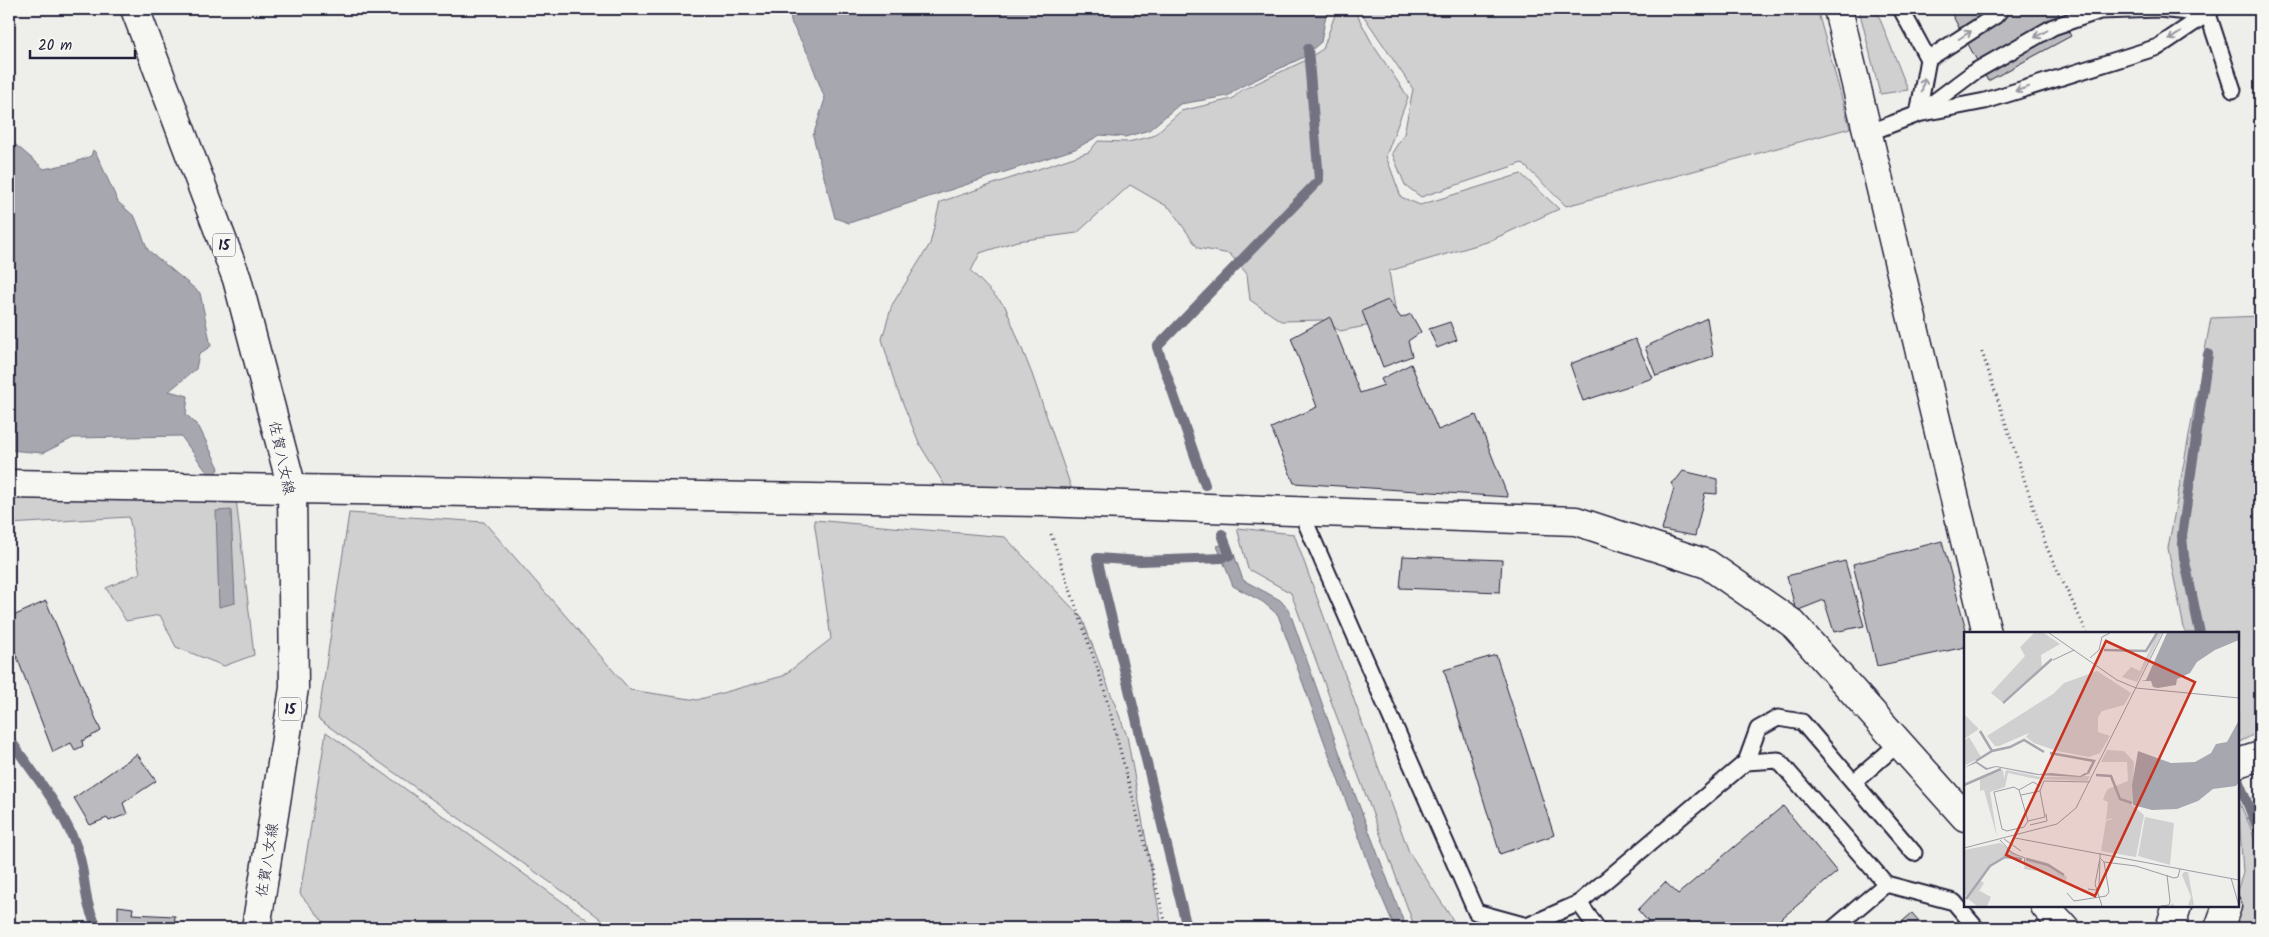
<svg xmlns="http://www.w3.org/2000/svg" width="2269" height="937" viewBox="0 0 2269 937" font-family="Kalam,'Klee One',sans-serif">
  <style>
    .green { fill: #d0d0d1; stroke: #797986 }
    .water { fill: #a7a7af; stroke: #727281 }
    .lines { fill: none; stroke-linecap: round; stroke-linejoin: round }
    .stream { stroke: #727281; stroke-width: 10 }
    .building { fill: #bbbbbf; stroke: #22223b }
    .lane-casing { stroke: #22223b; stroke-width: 19 }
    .street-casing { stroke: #22223b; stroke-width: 31 }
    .primary-casing { stroke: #22223b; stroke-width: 31 }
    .path { stroke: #22223b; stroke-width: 3; stroke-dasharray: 1 4; stroke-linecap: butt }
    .lane { stroke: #f6f6f2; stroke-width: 15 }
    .street { stroke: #f6f6f2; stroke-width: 28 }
    .primary { stroke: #f6f6f2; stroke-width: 28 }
    .oneway { stroke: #9797a0 }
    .labels { text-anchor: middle; stroke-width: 4; stroke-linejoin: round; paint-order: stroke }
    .shield { fill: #f6f6f2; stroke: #626272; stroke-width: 1 }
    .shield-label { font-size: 14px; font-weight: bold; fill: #22223b }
    .street-label { font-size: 15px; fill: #22223b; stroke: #f6f6f2 }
    .inset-river { fill: none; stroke: #a7a7af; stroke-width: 2.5 }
    .inset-road { fill: none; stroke: #9c9ca5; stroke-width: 1 }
    .view { fill: #c8321e; fill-opacity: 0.15; stroke: #c8321e; stroke-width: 2.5 }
    .inset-edge { fill: none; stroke: #22223b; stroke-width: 2.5 }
  </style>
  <rect width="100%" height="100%" fill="#eeeeeb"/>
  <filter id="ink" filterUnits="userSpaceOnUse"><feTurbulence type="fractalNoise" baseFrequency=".02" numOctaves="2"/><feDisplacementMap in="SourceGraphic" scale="10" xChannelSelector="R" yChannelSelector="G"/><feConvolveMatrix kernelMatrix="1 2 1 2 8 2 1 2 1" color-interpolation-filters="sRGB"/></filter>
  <g filter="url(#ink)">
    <g class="green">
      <path d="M1337 9H1354L1373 45 1408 97 1386 156 1401 197 1420 205 1521 174 1559 209 1487 242 1389 271 1397 320 1340 331 1323 320 1281 321 1250 300 1247 274 1230 254 1198 248 1170 208 1130 185 1077 233 1017 241 980 253 971 271 1005 306 1032 374 1072 490 947 489 920 445 895 384 882 339 892 305 930 244 940 202 1089 152 1098 141 1128 142 1153 136 1181 111 1232 99 1242 90 1302 62 1323 49Z"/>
      <path d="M1359 9H1817L1850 128 1566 206 1522 163 1421 197 1405 185 1392 153 1404 134 1413 89Z"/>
      <path d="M1859 9H1876L1908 90 1880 94Z"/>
      <path d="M2260 316V731L2238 743V633H2185L2168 548 2211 318Z"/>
      <path d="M9 495 236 499 254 655 224 666 176 647 160 615 126 621 106 588 140 573 129 517 9 524Z"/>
      <path d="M349 513 484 522 630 690 697 700 783 676 831 639 814 520 1005 537 1082 618 1127 736 1162 928H612L588 909 318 719Z"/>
      <path d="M1237 528 1294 534 1409 852 1458 928H1415L1291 593 1248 569Z"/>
      <path d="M326 732 588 920 599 928H329L300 894Z"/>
      <path d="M2238 799 2250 826 2260 856V928H2225L2238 906V888L2243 873Z"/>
    </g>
    <g class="water">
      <path d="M790 9H1327L1321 42 1302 58 1240 87 1228 96 1180 104 1149 130 1125 137 1100 135 1075 149 849 223 835 218 813 136 825 99 808 54 791 22Z"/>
      <path d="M9 139 44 169 73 163 91 156 93 150 96 153 118 202 135 217 148 250 200 293 211 346 199 354 196 369 169 391 188 396 186 414 199 427 219 468 211 478 181 436 73 438 43 453 9 450Z"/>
      <path d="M231 510 235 603 219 607 216 511Z"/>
      <path d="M1230 543 1243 580 1280 600 1289 610 1346 771 1406 928H1395L1377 886 1278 615 1263 602 1233 586 1217 546Z"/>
    </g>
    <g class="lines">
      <g class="stream">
        <path d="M1205 485 1157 347 1319 180 1308 49"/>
        <path d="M1222 534 1230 556"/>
        <path d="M2200 633 2184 557 2182 536 2208 354"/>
        <path d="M9 738C33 774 64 809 78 851 86 874 83 900 95 922"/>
        <path d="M2238 780 2260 834"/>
        <path d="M1187 928 1097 558 1141 561 1222 558"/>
      </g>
    </g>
    <g class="building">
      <path d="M1949 9H2056L2071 36 1988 81Z"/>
      <path d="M1388 300 1401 318 1411 314 1421 332 1408 341 1412 356 1383 367 1362 311Z"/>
      <path d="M1330 317 1360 393 1384 385 1381 379 1411 364 1438 430 1476 415 1508 497 1294 483 1271 428 1317 407 1291 338Z"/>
      <path d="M1707 318 1713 356 1656 376 1645 347Z"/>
      <path d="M1450 322 1457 340 1437 348 1429 329Z"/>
      <path d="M1635 339 1653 378 1583 401 1570 364Z"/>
      <path d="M1683 471 1717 479V494L1705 493 1695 536 1662 530 1674 488 1671 483 1676 480Z"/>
      <path d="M1942 541 1967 633 1965 647 1877 666 1853 564Z"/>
      <path d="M1403 556 1502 560 1500 592 1400 588Z"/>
      <path d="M1845 561 1864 626 1834 632 1824 600 1796 611 1787 576Z"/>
      <path d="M46 601 101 731 82 741 83 746 75 750 71 743 53 752 9 636V618Z"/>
      <path d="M1496 655 1554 835 1500 854 1444 670Z"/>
      <path d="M137 754 156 781 123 803 127 814 109 821 107 818 90 825 74 798Z"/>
      <path d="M1783 806 1837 872 1770 928H1643L1651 925 1638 910 1665 882 1678 894Z"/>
      <path d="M118 906 133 908 132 914 175 916 174 928 118 927Z"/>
      <path d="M1912 913 1925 928H1895Z"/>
    </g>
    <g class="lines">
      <g class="lane-casing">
        <g id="lane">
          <path d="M1928 59 1995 16 2001 9"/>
          <path d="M1923 113 1985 101 2158 47 2210 12"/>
          <path d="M1918 114 1974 72 2053 27 2100 11 2159 9 2208 14 2233 90"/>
          <path d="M1868 133 1918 114 1928 59 1901 9"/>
          <path d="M1301 512 1476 912 1527 926 1579 903 1746 762 1778 760 1886 884 1954 902 1976 928"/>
          <path d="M1746 762 1758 729 1778 718 1802 722 1914 853"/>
          <path d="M1854 782 1899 743"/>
          <path d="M1579 903 1597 928"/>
          <path d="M1834 928 1886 884"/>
        </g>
      </g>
      <g class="street-casing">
        <g id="street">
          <path d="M1838 9 1987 633"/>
          <path d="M9 484 1041 502 1576 521 1707 564 1792 623 1965 817"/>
          <path d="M2238 763 2260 756"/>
          <path d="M2045 906 2065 928"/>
          <path d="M2170 928 2177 906"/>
          <path d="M2219 928 2227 906"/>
        </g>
      </g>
      <g class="primary-casing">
        <path id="primary" d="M135 9 237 279 292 488 294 688 256 928"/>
      </g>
      <g class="path">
        <path d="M1982 352 2047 548 2087 633"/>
        <path d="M1051 534 1103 685 1167 928"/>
      </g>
      <use href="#lane" class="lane"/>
      <use href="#street" class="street"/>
      <use href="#primary" class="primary"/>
    </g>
    <defs><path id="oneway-shaft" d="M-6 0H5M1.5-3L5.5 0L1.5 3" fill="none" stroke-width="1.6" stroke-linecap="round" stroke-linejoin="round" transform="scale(1.25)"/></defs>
    <g class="oneway">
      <use href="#oneway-shaft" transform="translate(2041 34) rotate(150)"/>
      <use href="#oneway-shaft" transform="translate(1965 35) rotate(-32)"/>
      <use href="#oneway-shaft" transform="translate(2175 36) rotate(147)"/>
      <use href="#oneway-shaft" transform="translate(1923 85) rotate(-80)"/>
      <use href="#oneway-shaft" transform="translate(2022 89) rotate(162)"/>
    </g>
  </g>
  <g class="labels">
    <g class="shield">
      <rect x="213" y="233.5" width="22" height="23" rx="4"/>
      <rect x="279" y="697.5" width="22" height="23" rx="4"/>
    </g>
    <g class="shield-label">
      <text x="224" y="250">15</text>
      <text x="290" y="714">15</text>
    </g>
    <g class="street-label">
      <text transform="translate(282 458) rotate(78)" y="5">佐賀八女線</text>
      <text transform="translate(267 860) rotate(-81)" y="5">佐賀八女線</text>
    </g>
  </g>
  <g transform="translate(1964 632)">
    <rect width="275" height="275" fill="#eeeeeb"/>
    <path d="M70 1H80L96 12 77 23 78 36 38 70 27 61 61 24 56 15ZM193 1H198L173 50 158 45 167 35 176 39ZM133 39 167 61 160 73 138 79 134 85V100L146 104 136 121 125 125 93 119 70 111 62 105 65 101 35 114H31L23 104 89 62 100 51ZM0 82 15 97 0 107ZM5 105 17 125 0 134V109ZM143 118 160 119 170 130 168 173 180 183 172 225 137 219 142 189 148 187 150 176 148 186 142 188 144 170 139 168 141 162 144 157 164 149 163 130H137ZM39 138 40 147 42 138 77 145 126 144 123 149 73 147 44 141 41 155 26 160 33 205 20 158 33 154 16 159V147ZM181 185 210 191 206 233 174 224ZM36 211 58 226 39 225 26 233 3 264 0 261V218ZM62 225 84 231 103 245 101 251 74 239 60 237ZM220 240H224L230 273 206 274 209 271 210 274 224 273 227 265 218 243ZM14 247 20 251 14 261 16 259 27 265 23 274H13L3 266Z" fill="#d0d0d1"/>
    <path d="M203 1H275V8L251 18 233 30 226 41 213 47 212 53 194 56 189 55 187 49H177L182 48ZM275 88V150L272 154 249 157 234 169 213 177 188 178 169 173 168 153 174 119 207 131 231 130 247 121 252 112 263 110ZM12 129 23 136 32 134 75 142 87 141 116 144 121 141H126L117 145 73 143 32 135 22 138 12 131 0 136Z" fill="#a7a7af"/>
    <path class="inset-river" d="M140 18 182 19 193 1M39 71 88 27M16 99 28 119M86 121 130 129 124 141M12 129 28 119 46 115 60 108 80 120M132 143 147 144 156 167 168 171M0 153 37 137M62 227 84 233 100 243M2 267 26 234 41 225 58 227"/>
    <path class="inset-road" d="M85 1 153 48 172 56 275 66M126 26 135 18 138 5 146 1M89 28 110 18M76 154 69 150 55 158 50 155 30 160 38 197 43 199 60 195 64 189 81 185 76 159 80 149 125 150M55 158 64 189M57 163 76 159M66 193 83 189 82 182M51 206 275 248M40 207 57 219M36 208 48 221 61 226 60 231M0 216 93 192 112 176 199 1M136 221V226L140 230 172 234 210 246 214 245 216 237M136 226 131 252 138 274M267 246 275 274M124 257 132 258 135 254 136 229M103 261 110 269 142 264 145 260 140 230M197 274 205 273 206 269 203 243"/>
    <path class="view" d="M142 9 231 50 131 264 42 223Z"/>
    <rect width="275" height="275" class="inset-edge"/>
  </g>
  <rect width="2269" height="937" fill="none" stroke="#f6f6f2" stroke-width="30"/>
  <rect x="15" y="15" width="2239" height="907" fill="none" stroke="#22223b" stroke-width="2" filter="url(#ink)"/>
  <path d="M30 50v8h105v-8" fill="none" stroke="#22223b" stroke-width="2.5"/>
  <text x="38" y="50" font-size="15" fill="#22223b" stroke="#f6f6f2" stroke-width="4" paint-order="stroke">20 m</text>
</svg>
